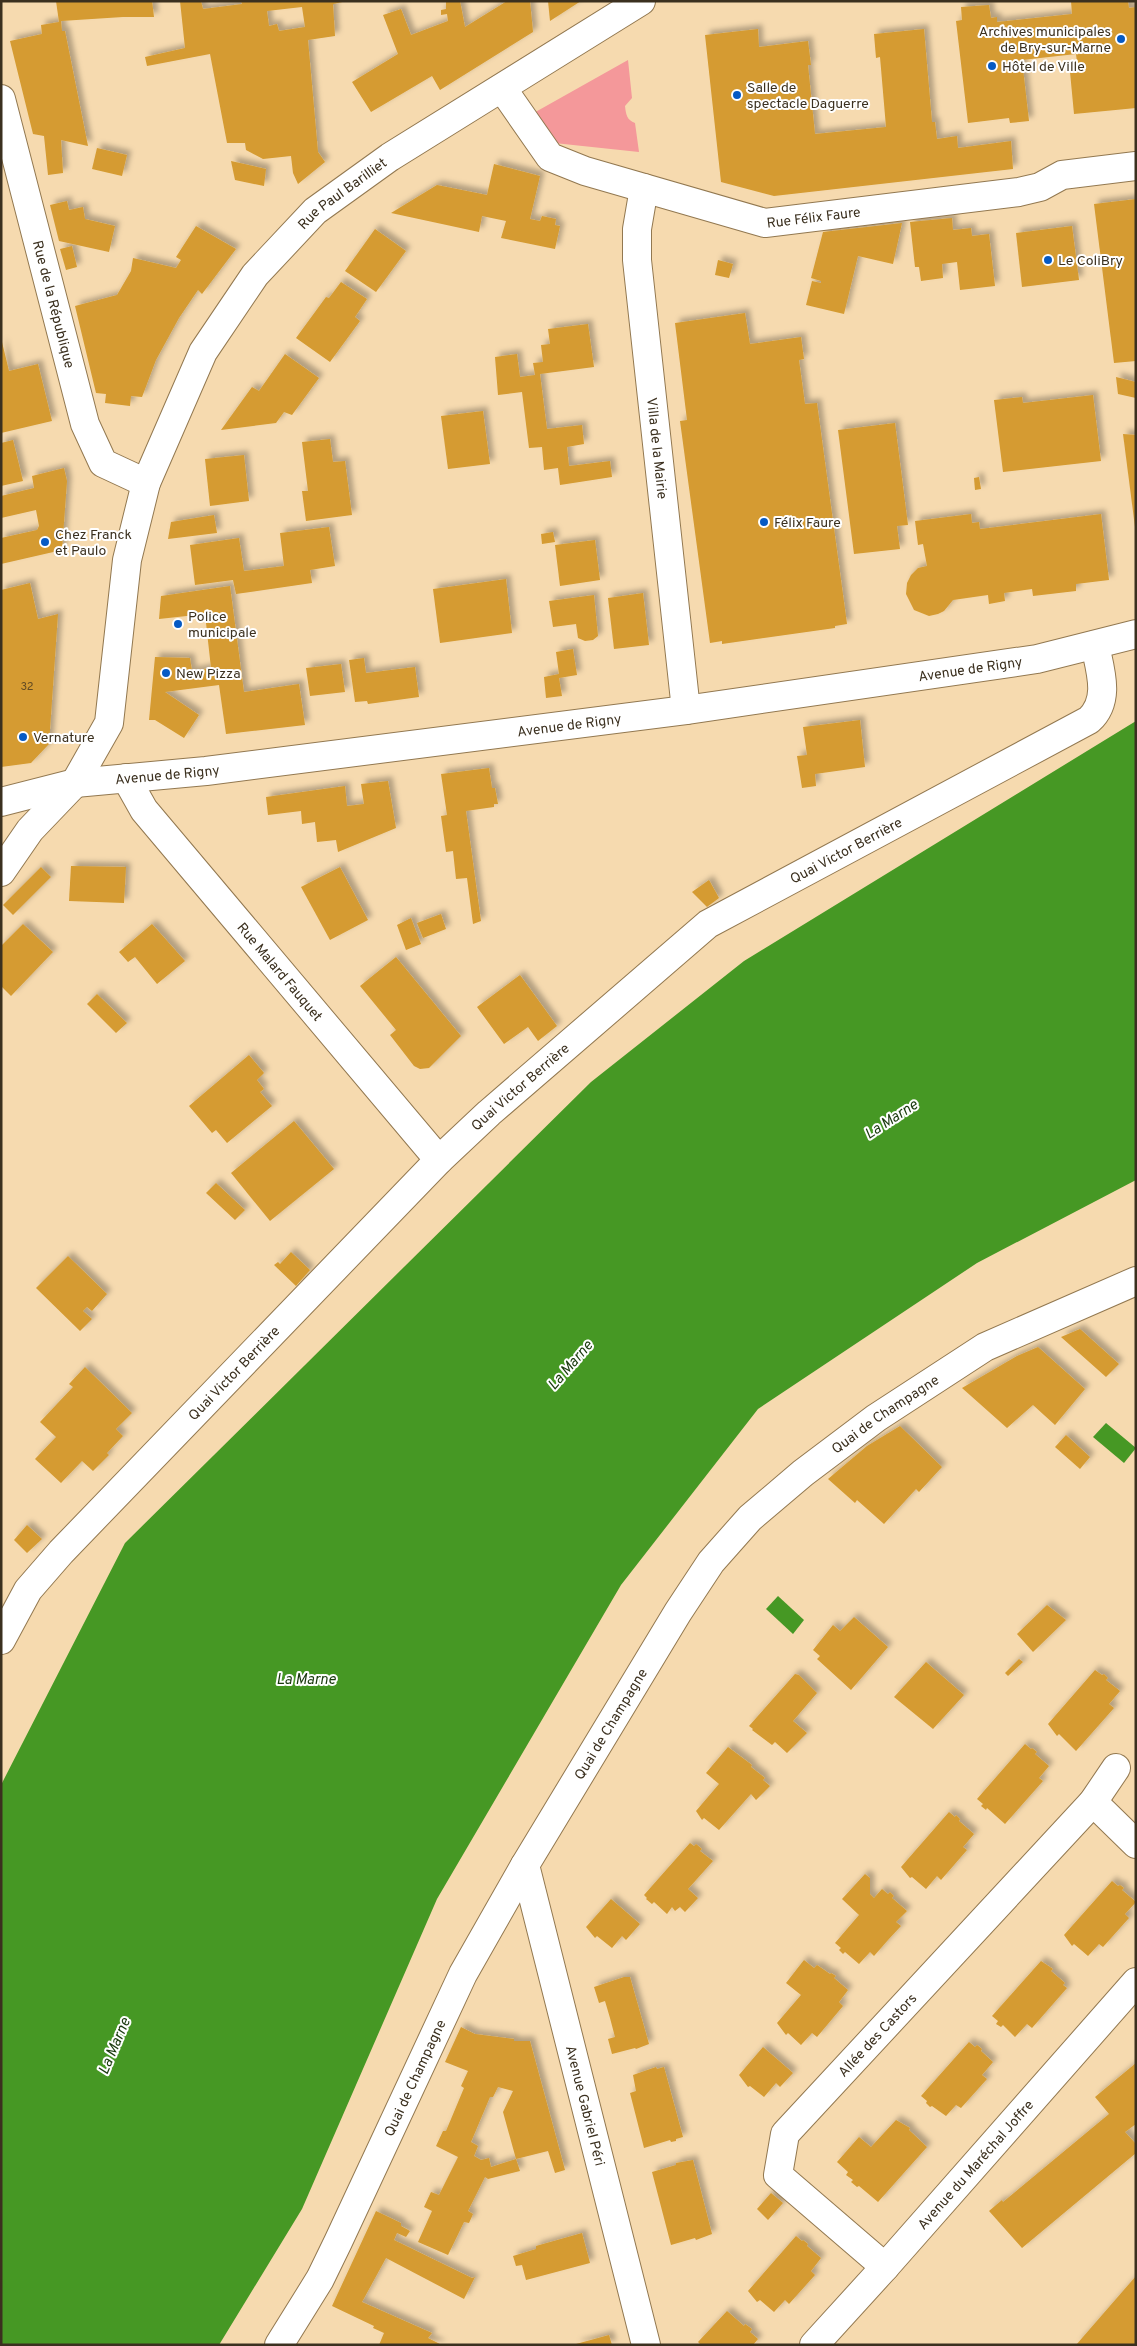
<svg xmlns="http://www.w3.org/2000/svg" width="1137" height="2346" viewBox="0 0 1137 2346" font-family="Overpass,sans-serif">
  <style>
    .green { fill: #f4989a }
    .water { fill: #469824 }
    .building { fill: #d59b30; fill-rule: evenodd; filter: url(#shadow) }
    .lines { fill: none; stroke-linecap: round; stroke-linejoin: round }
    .minor-casing { stroke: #927850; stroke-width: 30 }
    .minor { stroke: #fff; stroke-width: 28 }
    .poi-dot { fill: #065ac4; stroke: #fff; stroke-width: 2 }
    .labels { text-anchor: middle; stroke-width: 4; stroke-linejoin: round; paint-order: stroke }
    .number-label { font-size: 11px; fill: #624b23 }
    .poi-label { font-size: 14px; fill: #3b301f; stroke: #fff; text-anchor: start }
    .street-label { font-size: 14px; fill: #3b301f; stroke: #fff }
    .water-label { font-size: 15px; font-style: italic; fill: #1a3a0e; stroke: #fff }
  </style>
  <defs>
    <filter id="shadow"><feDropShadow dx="4.5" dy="-4.5" stdDeviation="2.5" flood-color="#0004"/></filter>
  </defs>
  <rect width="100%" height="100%" fill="#f6daaf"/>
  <path class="green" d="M628 60 632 98 625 106C626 115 627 120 635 123L639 152 526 140 523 119Z"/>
  <g class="water">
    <path d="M1136 721V1180L977 1263 758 1409 621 1585 437 1899 302 2209 219 2345H1V1785L125 1543 591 1082 744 961Z"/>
    <path d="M1106 1423 1136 1448 1124 1463 1093 1437Z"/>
    <path d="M778 1596 804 1620 793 1634 766 1609Z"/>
  </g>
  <g class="building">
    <path d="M56 1H152L154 17H123L61 21 62 31H65L88 146 61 140 63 173 48 175 44 136 33 134 10 41 42 34 41 25 59 22Z"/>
    <path d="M180 1H201L203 9 242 4 241 1H347L333 4 335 36 308 40 318 152 325 162 298 184 293 173 291 156 263 159 246 150 245 143H227L210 54 147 66 145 57 185 48ZM302 7 305 27 279 31 277 24 269 26 267 11Z"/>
    <path d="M446 1H460L465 27 507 1H530L533 32 440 90 432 76 371 112 352 82 398 54 383 15 401 9 411 35 448 21 447 14 441 15V10L446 9Z"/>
    <path d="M548 1H581L550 21Z"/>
    <path d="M1071 1H1128L1129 8 1136 7V108L1074 114 1070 72 1078 71 1076 54 1022 60 1029 121 1010 123 1009 118 968 123 956 21 962 20 961 7 989 5 991 18 997 17V22L1072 14Z"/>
    <path d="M758 29 759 47 808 41 811 65H808L815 134 886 127 880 57 876 58 874 34 924 29 932 122H935L937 139 957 136 958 148 1011 141 1013 169 774 196 721 182 705 35Z"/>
    <path d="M97 148 127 155 122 176 92 169Z"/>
    <path d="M231 161 266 169 264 186 235 180Z"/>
    <path d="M494 164 540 176 530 219 540 221 542 216 556 219 555 225 560 226 555 249 501 238 506 221 482 216 479 232 391 213 437 185 487 195Z"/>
    <path d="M1136 199V361L1114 363 1094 204Z"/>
    <path d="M67 201 69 210 83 207 85 219 115 226 109 252 59 241 50 205Z"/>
    <path d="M952 218 953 230 971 228 972 236 989 234 995 286 960 290 957 262 942 264 943 278 921 281 919 267H915L910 222Z"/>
    <path d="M902 223 893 264 858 256 844 314 806 305 812 281 821 283V281L811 278 823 232Z"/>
    <path d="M196 226 236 249 202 294 198 290 179 318 156 360 142 397 131 396 130 406 105 403 106 394 96 393 75 306 117 295 131 271 133 258 176 268 181 260 176 257Z"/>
    <path d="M1072 226 1079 280 1022 287 1016 233Z"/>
    <path d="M375 229 406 251 376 292 345 271Z"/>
    <path d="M72 246 77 267 66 270 60 249Z"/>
    <path d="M718 260 733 264 729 278 715 275Z"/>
    <path d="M341 282 367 299 355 317 360 321 330 362 296 338 326 297 329 298Z"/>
    <path d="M745 313 750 344 801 337 804 359 799 360 805 404 817 403 847 624 835 626V628L722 644V641L710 643 680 421 687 420 675 323Z"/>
    <path d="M588 324 594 367 540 374 547 429 582 425 584 444 567 447 569 466 610 461 612 477 560 485 558 468 544 470 542 447 529 448 522 392 498 395 495 357 517 354 520 377 535 375 533 363 543 362 541 345 550 344 548 329Z"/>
    <path d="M2 342 9 371 38 364 52 421 1 433Z"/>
    <path d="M285 354 319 378 292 415 284 412 276 423 221 430 252 387 259 391Z"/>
    <path d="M1116 377 1136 382V398L1118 394Z"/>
    <path d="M1093 395 1101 461 1003 472 994 400 1022 397 1023 403Z"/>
    <path d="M483 411 490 464 448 469 441 416Z"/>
    <path d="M895 423 908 525 897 526 900 549 854 554 838 430Z"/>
    <path d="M1123 434 1136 435V527H1135Z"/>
    <path d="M330 439 333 462 345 461 352 515 306 521 302 491H308L302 442Z"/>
    <path d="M13 440 23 481 1 486V443Z"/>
    <path d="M244 455 249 501 210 506 205 459Z"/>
    <path d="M64 468 67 481 62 550 1 564V538L37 530 39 526 36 510 1 518V496L34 488 32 476Z"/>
    <path d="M979 477 981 489 975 490 974 478Z"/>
    <path d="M971 514 972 523 979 522 980 529 1101 514 1109 580 1076 584V591L1033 596 1032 589 1004 593 1005 601 989 604 988 595 953 600 944 611 938 614 929 616 914 610 906 594 907 583 911 575 918 568 927 566 923 544 918 545 915 521Z"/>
    <path d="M214 515 217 533 168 539 171 522Z"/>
    <path d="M329 527 335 566 310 570 312 583 236 594 233 580 195 585 190 545 239 538 244 571 284 566 280 533Z"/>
    <path d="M553 532 555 542 542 544 541 534Z"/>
    <path d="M595 540 600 580 560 586 555 545Z"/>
    <path d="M506 579 512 633 440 643 433 589Z"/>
    <path d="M30 583 38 619 58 614 49 744 31 763 1 767V590Z"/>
    <path d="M230 586 244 692 299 684 305 725 226 734 219 685 165 692 199 715 184 738 155 720H149L155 657 190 658 192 671 211 668 205 614 159 619 161 596Z"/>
    <path d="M643 593 649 645 614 649 608 598Z"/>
    <path d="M594 595 598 636 593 640 585 641 578 638 576 624 553 627 549 601Z"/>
    <path d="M573 649 577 675 559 678 562 696 546 698 544 677 559 674 556 652Z"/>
    <path d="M364 658 366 673 415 667 419 697 368 704 367 701 355 702 349 660Z"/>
    <path d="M341 664 345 692 310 696 306 668Z"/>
    <path d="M860 720 865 767 815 774 816 786 802 788 797 756 807 755 803 727Z"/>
    <path d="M489 768 492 788H495L498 804H494V807L466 811 481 921 473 924 467 878 456 879 453 851 446 852 441 816 447 815 441 774Z"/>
    <path d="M388 781 396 828 338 852 336 840 317 842 315 822 302 824 301 811 268 815 266 797 345 786 347 806 364 804 361 784Z"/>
    <path d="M71 866 126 867 124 903 69 901Z"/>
    <path d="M41 867 51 877 13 915 3 905Z"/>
    <path d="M340 867 368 920 330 940 301 887Z"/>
    <path d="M709 880 719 898 707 907 692 892Z"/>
    <path d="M441 914 446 929 423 938 417 923Z"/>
    <path d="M411 918 421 944 406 950 397 925Z"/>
    <path d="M23 924 53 952 11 996 1 986V946Z"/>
    <path d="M152 924 185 961 157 984 135 957 128 962 119 952Z"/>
    <path d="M396 957 461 1036 429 1068 420 1069 414 1066 390 1035 396 1030 360 986Z"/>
    <path d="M520 975 557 1026 538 1041 528 1027 504 1044 477 1007Z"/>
    <path d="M97 994 127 1023 116 1033 87 1004Z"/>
    <path d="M249 1055 264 1073 257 1080 264 1089 260 1092 272 1106 227 1143 216 1130 212 1133 189 1106Z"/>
    <path d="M294 1121 334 1169 270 1221 231 1173Z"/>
    <path d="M216 1183 245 1210 235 1220 206 1193Z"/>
    <path d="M291 1252 310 1270 296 1286 274 1265 278 1262 280 1264Z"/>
    <path d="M68 1256 107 1294 92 1311 87 1307 83 1311 92 1319 80 1331 36 1288Z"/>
    <path d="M1080 1329 1119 1364 1106 1377 1061 1337Z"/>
    <path d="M1038 1347 1085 1389 1055 1425 1033 1405 1007 1428 962 1388 1017 1356Z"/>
    <path d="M85 1367 132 1413 116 1429 123 1436 107 1453 109 1455 93 1471 82 1461 61 1483 35 1459 56 1437 40 1422 73 1387 69 1384Z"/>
    <path d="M900 1426 942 1467 919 1492 916 1489 884 1524 857 1500 855 1503 828 1479 867 1446Z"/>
    <path d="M1066 1435 1090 1457 1080 1469 1055 1447Z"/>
    <path d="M27 1525 42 1539 27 1553 14 1540Z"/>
    <path d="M1047 1605 1066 1620 1033 1652 1017 1634Z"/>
    <path d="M854 1617 888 1647 851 1690 817 1659 820 1656 813 1650 833 1625 840 1631Z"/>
    <path d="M1019 1659 1023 1662 1008 1676 1005 1673Z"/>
    <path d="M926 1662 964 1695 933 1729 894 1697Z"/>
    <path d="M1095 1670 1102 1675 1104 1674 1108 1678 1106 1680 1120 1691 1109 1704 1114 1708 1076 1751 1059 1734 1057 1736 1048 1724Z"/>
    <path d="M795 1674 799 1675 817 1693 793 1721 807 1733 787 1753 775 1742 772 1745 752 1730 753 1729 749 1726Z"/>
    <path d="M1025 1744 1031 1749 1032 1748 1037 1752 1035 1754 1049 1766 1039 1778 1043 1781 1005 1824 987 1808 986 1810 981 1806 983 1804 977 1799Z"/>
    <path d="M728 1747 752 1765 751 1767 765 1778 763 1780 770 1786 756 1800 751 1794 719 1830 704 1818 702 1820 696 1811 719 1784 706 1773Z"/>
    <path d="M949 1812 955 1817 956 1815 960 1819 959 1821 974 1834 963 1847 967 1850 941 1880 937 1876 926 1889 912 1877 910 1878 901 1867Z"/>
    <path d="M690 1843 694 1846 696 1844 702 1849 700 1851 713 1861 688 1889 698 1898 685 1912 680 1907 675 1911 672 1907 667 1914 654 1902 652 1904 646 1899 647 1898 644 1895Z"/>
    <path d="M865 1874 870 1878V1894L874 1898 882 1889 888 1894 890 1892 894 1896 892 1898 907 1911 896 1922 901 1926 888 1940 874 1956 870 1952 859 1964 845 1952 843 1954 839 1950 841 1948 835 1943 859 1915 842 1899Z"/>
    <path d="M1112 1881 1118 1886 1120 1885 1124 1888 1122 1890 1136 1902 1125 1914 1129 1918 1103 1947 1099 1944 1088 1956 1074 1944 1072 1946 1064 1935Z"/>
    <path d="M611 1899 640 1924 626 1940 622 1936 612 1948 597 1936 595 1938 586 1927Z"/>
    <path d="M804 1960 814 1968 817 1965 830 1974 831 1973 836 1976 834 1978 848 1990 839 2002 843 2006 817 2037 812 2033 801 2045 788 2033 786 2035 777 2023 801 1995 786 1983Z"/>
    <path d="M1041 1961 1053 1969 1051 1971 1065 1983 1063 1985 1067 1988 1032 2028 1027 2024 1015 2037 1003 2025 1001 2027 996 2024 998 2021 992 2016Z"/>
    <path d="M624 1977H630L649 2044 636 2049 635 2048 612 2054 608 2039 615 2037 610 2018 605 2001 599 2003 594 1987Z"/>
    <path d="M461 2027 475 2034 514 2039V2041H530L565 2170 555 2173 548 2151 516 2159 503 2112 513 2091 498 2087 493 2097H490L471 2142 478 2146 474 2156 481 2160 489 2158 491 2167 516 2159 520 2171 488 2179 485 2177 468 2211 473 2214 469 2223 464 2222 448 2255 418 2242 432 2211 424 2207 431 2192 439 2195 458 2157 436 2146 443 2131H446L464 2088 461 2086 468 2071 445 2062Z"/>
    <path d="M969 2042 975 2047 977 2045 982 2049 981 2051 993 2062 982 2075 987 2079 961 2108 956 2105 946 2116 932 2106 930 2107 926 2103 927 2101 921 2096Z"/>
    <path d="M763 2047 793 2073 780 2087 776 2083 764 2097 750 2086 748 2087 739 2075Z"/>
    <path d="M1136 2063V2124L1125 2132 1136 2144V2153L1022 2248 989 2211 1002 2200 1003 2202 1109 2114 1095 2097Z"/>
    <path d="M656 2067 657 2069 664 2067 683 2137 676 2139V2141L671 2142 670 2140 644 2148 630 2093 636 2091 633 2075Z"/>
    <path d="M896 2120 910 2128 909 2130 927 2147 878 2202 859 2186 857 2187 851 2182 853 2180 846 2175 848 2172 837 2162 859 2137 871 2147Z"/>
    <path d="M693 2160 712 2234 696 2240 695 2238 671 2245 652 2172 676 2165V2163Z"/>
    <path d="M771 2193 783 2203 768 2220 757 2209Z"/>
    <path d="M376 2211 401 2223V2226L410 2231 406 2237 397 2233 394 2240 472 2278 475 2277 464 2299 386 2258 362 2302 432 2333 428 2338 442 2345H379L384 2333 373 2328 374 2326 332 2306Z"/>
    <path d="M582 2233 590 2263 526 2280 522 2265 516 2266 513 2256 536 2249V2246Z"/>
    <path d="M796 2236 802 2241 803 2240 808 2244 807 2246 821 2258 811 2271 815 2275 789 2304 785 2300 774 2312 760 2300 757 2302 748 2291Z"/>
    <path d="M1136 2276V2345H1076Z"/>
    <path d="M727 2311 744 2326 745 2324 752 2329 750 2332 758 2339 753 2345H701L698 2342Z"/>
    <path d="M609 2335 612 2345H576V2344Z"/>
  </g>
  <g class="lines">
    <g class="minor-casing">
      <g id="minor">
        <path id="s1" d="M502 88 550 157 585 171 765 223 1019 192 1040 187 1062 175 1136 166"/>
        <path id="s2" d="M1 99 85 424 103 463 146 483"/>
        <path id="s3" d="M644 188 637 229V260L686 710"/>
        <path id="s4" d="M126 778 144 810 439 1160"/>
        <path id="s5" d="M1 802 75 783 206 771 686 710 1037 659 1136 634"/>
        <path id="s6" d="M1 872 30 830 75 783 109 723 127 560 146 483 203 352 255 275 315 211 390 157 641 1"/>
        <path id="s7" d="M1 1640 28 1590 61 1552 439 1160 489 1113 708 924 1089 720C1111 700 1100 670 1095 645"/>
        <path d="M1093 1802 1136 1844"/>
        <path id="s8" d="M525 1865 646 2345"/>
        <path id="s9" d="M885 2267 778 2175 785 2134 1093 1802 1116 1768"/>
        <path id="s10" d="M279 2345 320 2279 338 2242 463 1974 525 1865 678 1612 711 1562 750 1518 803 1473 876 1418 985 1347 1136 1281"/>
        <path id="s11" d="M814 2345 885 2267 1136 1982"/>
      </g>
    </g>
    <use href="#minor" class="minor"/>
  </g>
  <g class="poi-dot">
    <circle cx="1121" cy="39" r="5"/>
    <circle cx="992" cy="66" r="5"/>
    <circle cx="737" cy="95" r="5"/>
    <circle cx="1048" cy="260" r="5"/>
    <circle cx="764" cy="522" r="5"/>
    <circle cx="45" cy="542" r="5"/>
    <circle cx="178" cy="624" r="5"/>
    <circle cx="166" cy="673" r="5"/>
    <circle cx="23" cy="737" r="5"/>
  </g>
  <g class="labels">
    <g class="number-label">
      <text x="27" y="690">32</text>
    </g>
    <g class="poi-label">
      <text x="1111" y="36" text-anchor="end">Archives municipales<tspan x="1111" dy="16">de Bry-sur-Marne</tspan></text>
      <text x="1002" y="71">Hôtel de Ville</text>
      <text x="747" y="92">Salle de<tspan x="747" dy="16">spectacle Daguerre</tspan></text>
      <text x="1058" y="265">Le ColiBry</text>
      <text x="774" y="527">Félix Faure</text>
      <text x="55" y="539">Chez Franck<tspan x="55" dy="16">et Paulo</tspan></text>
      <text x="188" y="621">Police<tspan x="188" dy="16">municipale</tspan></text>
      <text x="176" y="678">New Pizza</text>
      <text x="33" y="742">Vernature</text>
    </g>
    <g class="street-label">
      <text dy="5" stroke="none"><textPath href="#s6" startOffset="784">Rue Paul Barilliet</textPath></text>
      <text dy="5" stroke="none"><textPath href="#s1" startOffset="358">Rue Félix Faure</textPath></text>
      <text dy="5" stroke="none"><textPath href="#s2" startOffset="212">Rue de la République</textPath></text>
      <text dy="5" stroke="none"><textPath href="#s3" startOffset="262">Villa de la Mairie</textPath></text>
      <text dy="5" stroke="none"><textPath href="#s5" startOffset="979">Avenue de Rigny</textPath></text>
      <text dy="5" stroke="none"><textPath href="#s5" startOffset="574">Avenue de Rigny</textPath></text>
      <text dy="5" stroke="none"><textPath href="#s5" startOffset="169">Avenue de Rigny</textPath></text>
      <text dy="5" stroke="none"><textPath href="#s7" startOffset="1166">Quai Victor Berrière</textPath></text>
      <text dy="5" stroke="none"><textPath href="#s4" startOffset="248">Rue Malard Fauquet</textPath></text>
      <text dy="5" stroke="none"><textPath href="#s7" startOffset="761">Quai Victor Berrière</textPath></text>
      <text dy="5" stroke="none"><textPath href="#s7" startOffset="356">Quai Victor Berrière</textPath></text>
      <text dy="5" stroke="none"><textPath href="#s10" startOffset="1125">Quai de Champagne</textPath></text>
      <text dy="5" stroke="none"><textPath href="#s10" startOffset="705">Quai de Champagne</textPath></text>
      <text dy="5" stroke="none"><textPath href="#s9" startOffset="318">Allée des Castors</textPath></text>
      <text dy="5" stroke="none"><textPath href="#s10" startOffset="300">Quai de Champagne</textPath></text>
      <text dy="5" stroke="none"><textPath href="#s8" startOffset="248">Avenue Gabriel Péri</textPath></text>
      <text dy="5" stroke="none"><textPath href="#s11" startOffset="242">Avenue du Maréchal Joffre</textPath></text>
    </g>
    <g class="water-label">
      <text transform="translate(891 1119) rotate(-33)" y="5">La Marne</text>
      <text transform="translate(570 1365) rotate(-49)" y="5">La Marne</text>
      <text x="306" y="1684">La Marne</text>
      <text transform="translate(114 2046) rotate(-67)" y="5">La Marne</text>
    </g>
  </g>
  <rect width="1137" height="2346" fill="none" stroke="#3b301f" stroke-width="5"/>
</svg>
